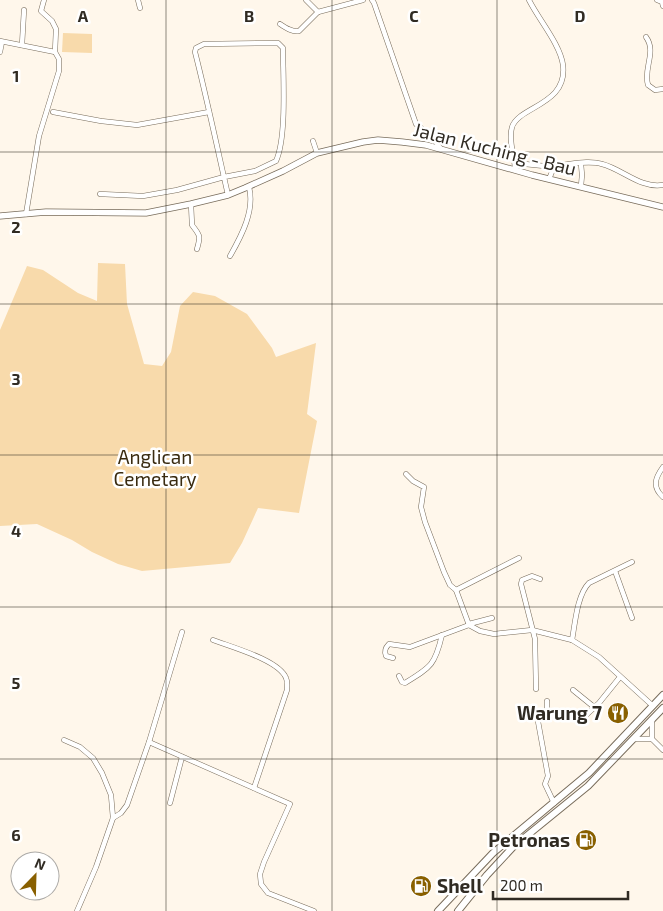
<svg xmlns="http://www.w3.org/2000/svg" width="663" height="911" viewBox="0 0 663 911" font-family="'Exo 2',sans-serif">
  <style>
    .green { fill: #f8daab }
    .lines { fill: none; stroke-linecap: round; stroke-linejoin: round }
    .minor-casing { stroke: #786c5b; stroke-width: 5.5 }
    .major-casing { stroke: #786c5b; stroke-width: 7 }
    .highway-casing { stroke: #786c5b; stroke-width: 8 }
    .minor { stroke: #fff; stroke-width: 4.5 }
    .major { stroke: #fff; stroke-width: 5.5 }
    .highway { stroke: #fff; stroke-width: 6 }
    .grid { fill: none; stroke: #302b23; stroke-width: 1; stroke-opacity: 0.55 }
    .labels { text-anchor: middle; stroke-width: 5; stroke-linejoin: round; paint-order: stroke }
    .street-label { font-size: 19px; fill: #302b23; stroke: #fff }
    .park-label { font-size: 19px; fill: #3a2b10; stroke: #fff }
    .poi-label { font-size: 19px; font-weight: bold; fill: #302b23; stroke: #fff; text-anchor: end }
    .grid-label { font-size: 16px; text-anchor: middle; font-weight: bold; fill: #302b23; stroke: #fff; stroke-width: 5; stroke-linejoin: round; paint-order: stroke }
  </style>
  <rect width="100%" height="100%" fill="#fff7eb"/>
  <g class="green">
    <path d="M63 33 92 34V53L62 52Z"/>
    <path d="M98 263 125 264 127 304 144 364 162 366 171 352 180 306 193 292 215 296 247 314 272 348 276 357 316 343 307 414 317 421 299 513 258 508 242 543 230 563 142 571 118 564 92 552 72 540 37 524 0 526V330L27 266 43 270 78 293 97 301Z"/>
  </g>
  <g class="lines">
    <g class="minor-casing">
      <g id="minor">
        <path d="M44 0 41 11 52 21 56 29 55 52"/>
        <path d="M138 0 140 8"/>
        <path d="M306 0 318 12"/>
        <path d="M372 0 374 3 416 124 432 137 441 149"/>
        <path d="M657 0 662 2 663 6"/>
        <path d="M280 24C286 28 292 32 299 31L318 12 363 0"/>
        <path d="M646 37C657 52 643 68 648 85L655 90 663 89"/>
        <path d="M0 41 55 52 59 59V71L39 136 26 214"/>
        <path d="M22 45 24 10"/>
        <path d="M0 52 2 42"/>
        <path d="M53 112 101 121 137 125 209 112"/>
        <path d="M313 141 317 153"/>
        <path d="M515 163 554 167"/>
        <path d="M515 170C515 156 508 141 512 127 519 106 568 105 563 65 560 44 539 20 529 0"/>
        <path d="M549 179 554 167 559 165C572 164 589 160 602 164 622 169 641 189 663 185"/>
        <path d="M581 186 582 175 581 164"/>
        <path d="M100 194 143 196 177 190 224 177 255 171 276 161C287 137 283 76 283 48L278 43 204 44 196 48 195 52C207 99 217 147 228 195"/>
        <path d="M191 204 192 225C200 236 201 235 197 249"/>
        <path d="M230 256C242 235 255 210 249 187"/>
        <path d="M663 467C655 478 652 487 663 497"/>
        <path d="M406 474 413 481 424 487 421 507 425 522 444 572 450 585 456 590 469 625 480 631 494 634 532 630 572 640 599 657 653 706"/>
        <path d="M615 571 632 618"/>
        <path d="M456 590 519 558"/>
        <path d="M469 624 492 618"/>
        <path d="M213 640C231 647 279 660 286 678 288 682 287 686 287 690L254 788"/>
        <path d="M572 640C575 624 577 595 589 583L632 562"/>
        <path d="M393 658 386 656C384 651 385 648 389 644L410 647 469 625"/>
        <path d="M399 676 402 682 405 683C431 667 435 665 442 635"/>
        <path d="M536 689 535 639 521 584 522 580 532 576 540 579"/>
        <path d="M573 690 594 707"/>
        <path d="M547 701V711L539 713 537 716 548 776 545 784 554 803"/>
        <path d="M584 717 599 703 620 677"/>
        <path d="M652 720V739L663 750"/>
        <path d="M634 739H652"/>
        <path d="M64 740 80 747 93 758 102 773 111 795 113 818 96 867 77 911"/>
        <path d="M149 742 290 804 264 862 260 874 261 884 268 893 314 911"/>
        <path d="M170 803 182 757"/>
        <path d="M113 818 121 813 127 805 149 742 182 632"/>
      </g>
    </g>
    <g class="major-casing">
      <path id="major" d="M0 216 46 212 146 213 191 204 228 195 245 188 283 171 317 153 363 142 378 140 402 142 426 145 532 175 663 207"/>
    </g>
    <g class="highway-casing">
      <g id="highway">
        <path d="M438 911 493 853 589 773 663 695"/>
        <path d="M458 911 487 875 513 847 588 786 663 708"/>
      </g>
    </g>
    <use href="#minor" class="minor"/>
    <use href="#major" class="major"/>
    <use href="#highway" class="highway"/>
  </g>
  <path class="grid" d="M166 0V911M332 0V911M497 0V911M0 152H663M0 304H663M0 455H663M0 607H663M0 759H663"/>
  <defs>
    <g id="restaurant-disc" transform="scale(1.125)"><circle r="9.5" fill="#896000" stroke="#fff"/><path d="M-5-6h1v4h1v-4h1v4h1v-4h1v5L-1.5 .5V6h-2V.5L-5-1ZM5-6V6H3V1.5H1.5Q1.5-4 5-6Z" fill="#fff"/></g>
    <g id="fuel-disc" transform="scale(1.125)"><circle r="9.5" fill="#896000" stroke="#fff"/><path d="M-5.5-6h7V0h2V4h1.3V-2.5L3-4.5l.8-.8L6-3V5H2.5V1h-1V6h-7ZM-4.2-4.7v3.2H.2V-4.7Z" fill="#fff"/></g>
  </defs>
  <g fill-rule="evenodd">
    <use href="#restaurant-disc" x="618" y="713"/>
    <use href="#fuel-disc" x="586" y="840"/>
    <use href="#fuel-disc" x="421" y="886"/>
  </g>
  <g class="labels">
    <g class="street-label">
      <text transform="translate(495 149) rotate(14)" y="7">Jalan Kuching - Bau</text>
    </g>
    <g class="park-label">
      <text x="155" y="464">Anglican<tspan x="155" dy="22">Cemetary</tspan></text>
    </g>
    <g class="poi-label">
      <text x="602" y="720">Warung 7</text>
      <text x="570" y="847">Petronas</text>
      <text x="437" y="893" text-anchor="start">Shell</text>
    </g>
  </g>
  <g class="grid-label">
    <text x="83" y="22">A</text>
    <text x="249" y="22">B</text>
    <text x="414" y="22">C</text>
    <text x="580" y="22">D</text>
    <text x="16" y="82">1</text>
    <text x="16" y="233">2</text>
    <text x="16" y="385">3</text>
    <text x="16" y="537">4</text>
    <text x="16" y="689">5</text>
    <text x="16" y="841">6</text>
  </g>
  <g transform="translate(35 876) rotate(23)"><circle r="24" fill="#ffffff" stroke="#acaaa7"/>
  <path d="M0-4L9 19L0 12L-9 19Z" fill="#896000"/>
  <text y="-8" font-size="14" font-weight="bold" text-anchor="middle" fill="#302b23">N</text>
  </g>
  <path d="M493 891v8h135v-8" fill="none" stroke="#302b23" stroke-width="2.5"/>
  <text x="500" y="891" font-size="15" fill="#302b23" stroke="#ffffff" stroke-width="4" paint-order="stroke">200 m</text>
</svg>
